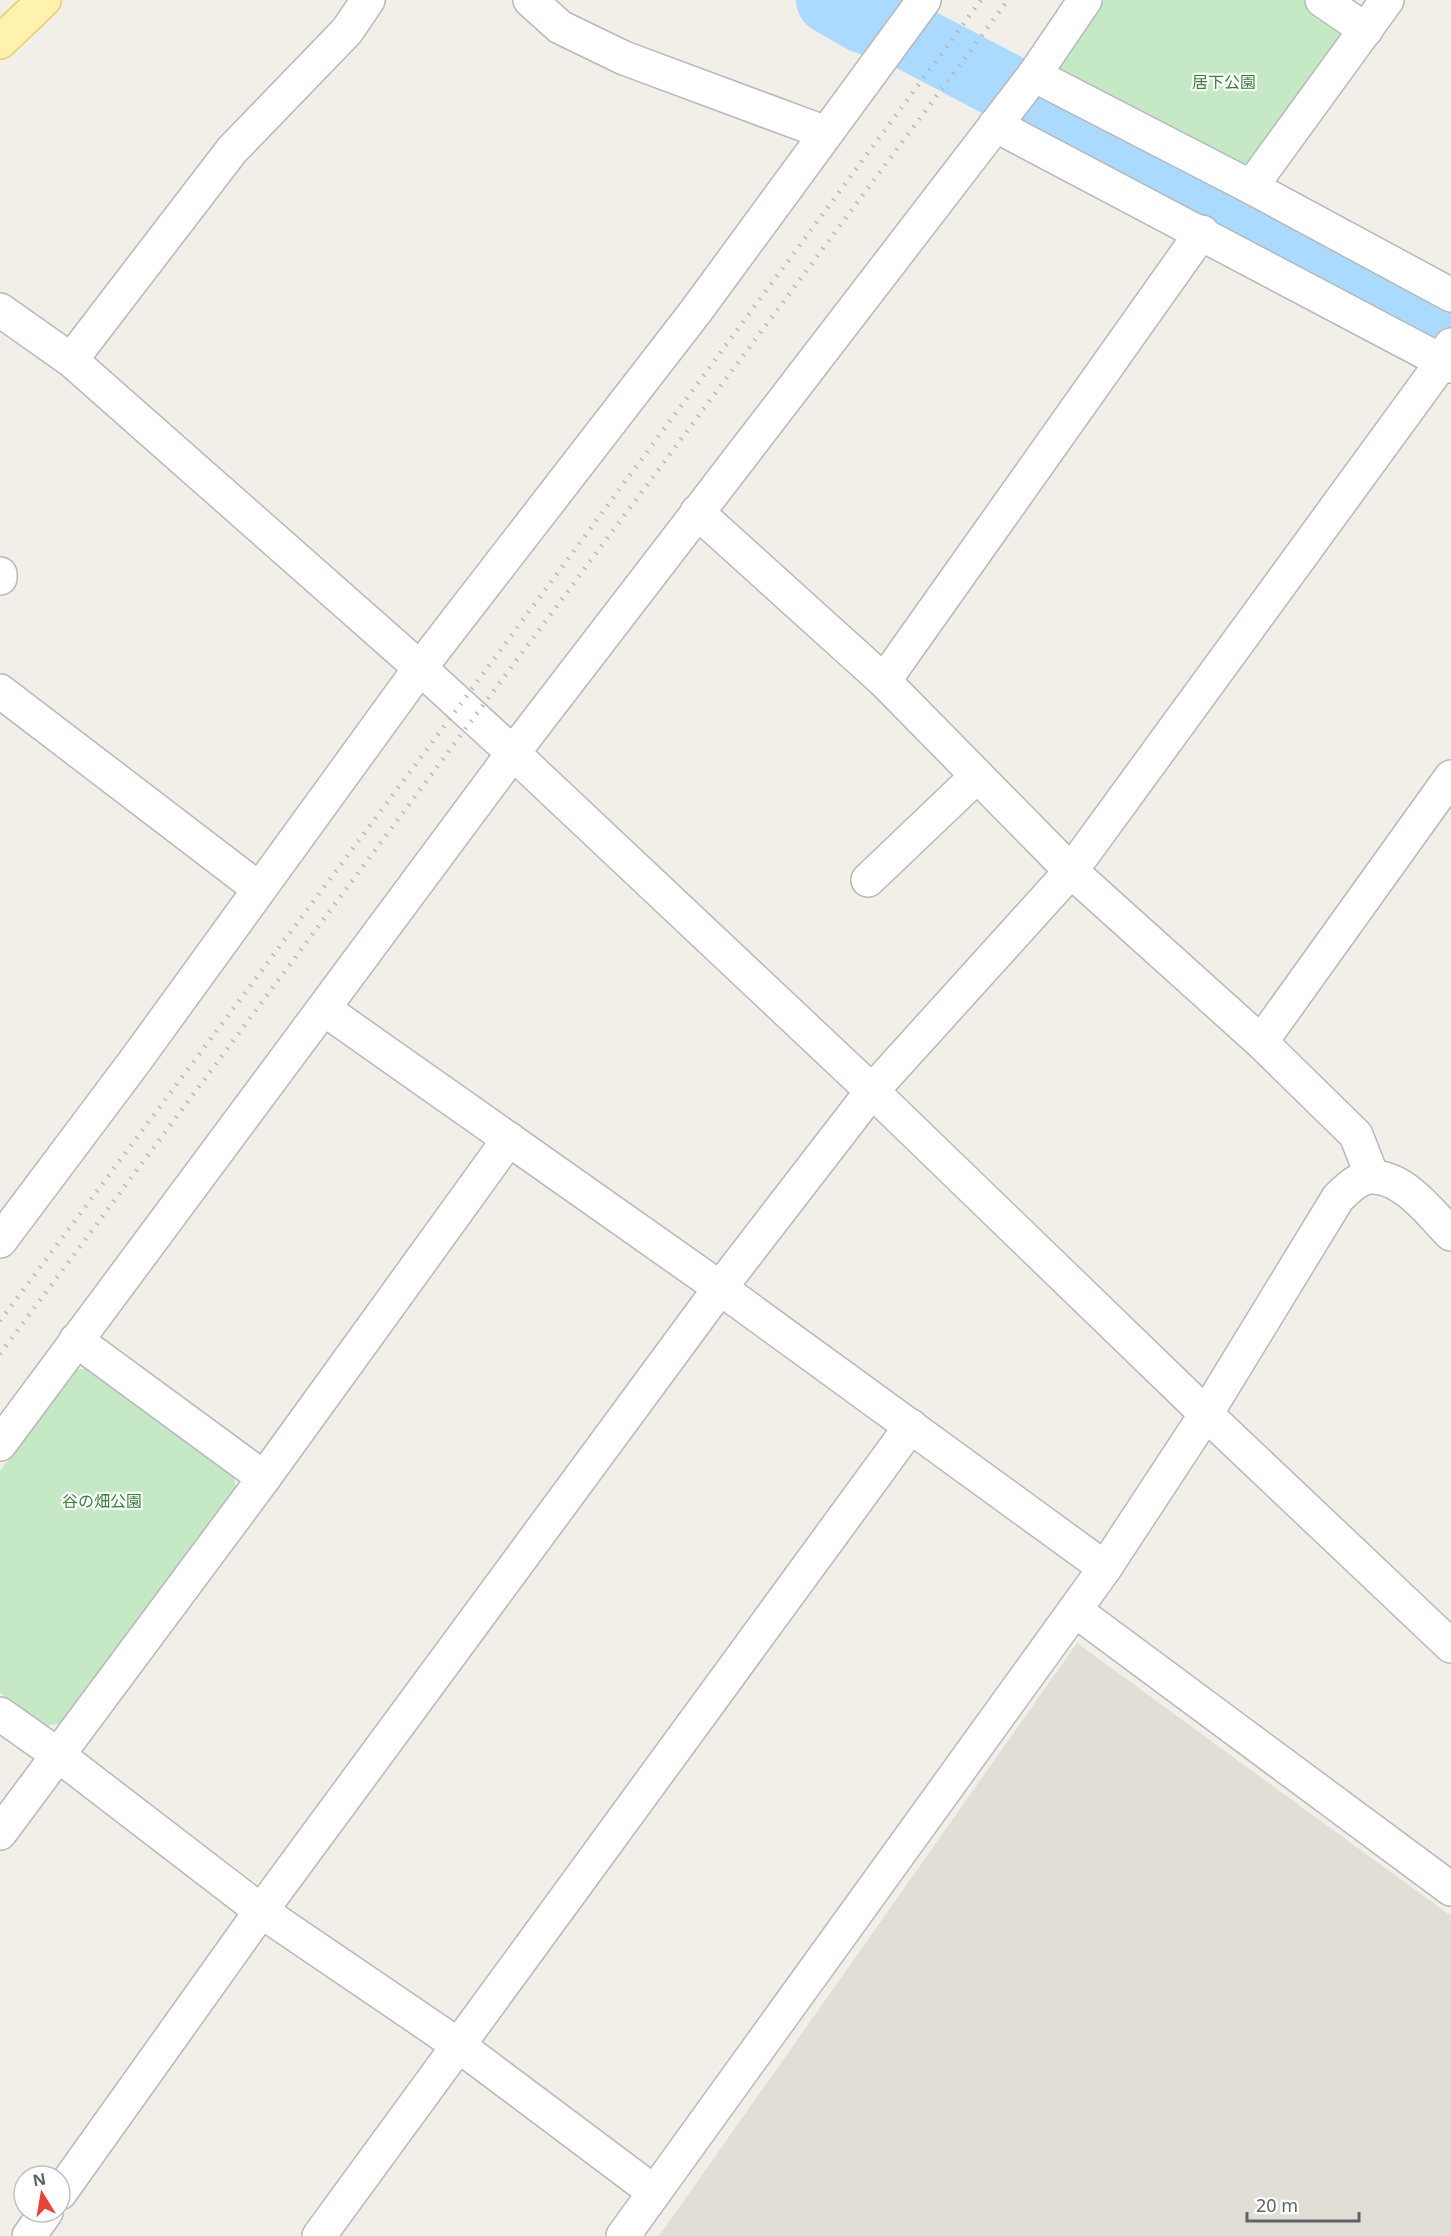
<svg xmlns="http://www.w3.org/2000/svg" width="1451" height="2236" viewBox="0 0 1451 2236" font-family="'Noto Sans','Noto Sans JP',sans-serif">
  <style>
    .education { fill: #e1ded6 }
    .green { fill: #c5e8c5 }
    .water { fill: #aadaff }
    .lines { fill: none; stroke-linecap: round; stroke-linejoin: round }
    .river { stroke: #aadaff; stroke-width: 68 }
    .street-casing { stroke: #b5b8bc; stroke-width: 36 }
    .secondary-casing { stroke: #b6babf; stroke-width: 36 }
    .primary-casing { stroke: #f2c960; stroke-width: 36 }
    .street { stroke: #fff; stroke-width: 33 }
    .secondary { stroke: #fff; stroke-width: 33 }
    .primary { stroke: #fff2af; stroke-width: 33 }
    .rail { stroke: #b6b7b8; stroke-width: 4.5; stroke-dasharray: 1.5 8; stroke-linecap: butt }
    .labels { text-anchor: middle; stroke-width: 4.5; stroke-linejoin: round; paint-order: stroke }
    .park-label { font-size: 16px; fill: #348238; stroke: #fff }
  </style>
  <rect width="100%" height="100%" fill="#f1efe8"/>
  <path class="education" d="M1077 1643 1451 1916V2236H659Z"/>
  <g class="green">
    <path d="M1085 0H1322L1366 30 1251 187 1034 75Z"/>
    <path d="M90 1368 233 1472 236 1488 63 1723 47 1726 0 1693V1471L75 1370Z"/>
  </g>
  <path class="water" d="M806 0H855L864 6 878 9 862 34Z"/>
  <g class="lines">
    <path class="river" d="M830 0 863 19 901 32 1451 321"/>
    <g class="street-casing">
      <g id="street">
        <path d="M530 0 560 27 624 58 826 133"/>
        <path d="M1322 0 1366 30"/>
        <path d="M1034 75 1251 187 1451 295"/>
        <path d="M995 125 1451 366"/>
        <path d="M1251 187 1387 0"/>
        <path d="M71 360 232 150 347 31 368 0"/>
        <path d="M697 512 884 681 1071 871 1261 1042 1356 1135 1372 1176"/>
        <path d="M0 574V578"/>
        <path d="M884 681 1202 232"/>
        <path d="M0 691 259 889"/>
        <path d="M868 880 977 776"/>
        <path d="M324 1009 720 1288 1105 1568"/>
        <path d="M1261 1042 1451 777"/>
        <path d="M0 1241 135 1061 420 668 696 311 924 0"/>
        <path d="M76 1340 264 1478"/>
        <path d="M0 1444 513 753 1034 75 1085 0"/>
        <path d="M1076 1611 1451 1889"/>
        <path d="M0 1714 58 1755 261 1911 458 2045 654 2192"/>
        <path d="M0 1833 264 1478 509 1139"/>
        <path d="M60 2193 261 1911 720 1288 872 1091 1071 871 1443 361 1451 345"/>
        <path d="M29 2236 46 2212"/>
        <path d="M319 2236 911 1426"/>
      </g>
    </g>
    <g class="secondary-casing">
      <g id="secondary">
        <path d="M0 310 71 360 420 668 513 753 872 1091 1206 1414 1451 1646"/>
        <path d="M623 2236 1105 1568 1206 1414 1338 1198C1347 1189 1360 1176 1373 1177 1405 1178 1430 1213 1451 1234"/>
      </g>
    </g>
    <g class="primary-casing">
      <path id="primary" d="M0 42 44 0"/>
    </g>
    <use href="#street" class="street"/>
    <use href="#secondary" class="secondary"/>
    <use href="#primary" class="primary"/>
    <g class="rail">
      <path d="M0 1321 460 705 981 0"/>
      <path d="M0 1354 1008 0"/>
    </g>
  </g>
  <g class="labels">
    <g class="park-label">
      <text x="1224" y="88">居下公園</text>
      <text x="102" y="1507">谷の畑公園</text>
    </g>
  </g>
  <g transform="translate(42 2194) rotate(349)"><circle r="28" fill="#ffffff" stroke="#bfc1c3" stroke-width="1.5"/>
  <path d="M0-4.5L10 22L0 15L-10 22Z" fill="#ea4335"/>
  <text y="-9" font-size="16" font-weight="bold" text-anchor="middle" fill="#5f6368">N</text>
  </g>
  <path d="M1247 2212v9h112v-9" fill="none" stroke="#5f6368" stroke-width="3"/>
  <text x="1256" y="2212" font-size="18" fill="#5f6368" stroke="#ffffff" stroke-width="4.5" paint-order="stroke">20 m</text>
</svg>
